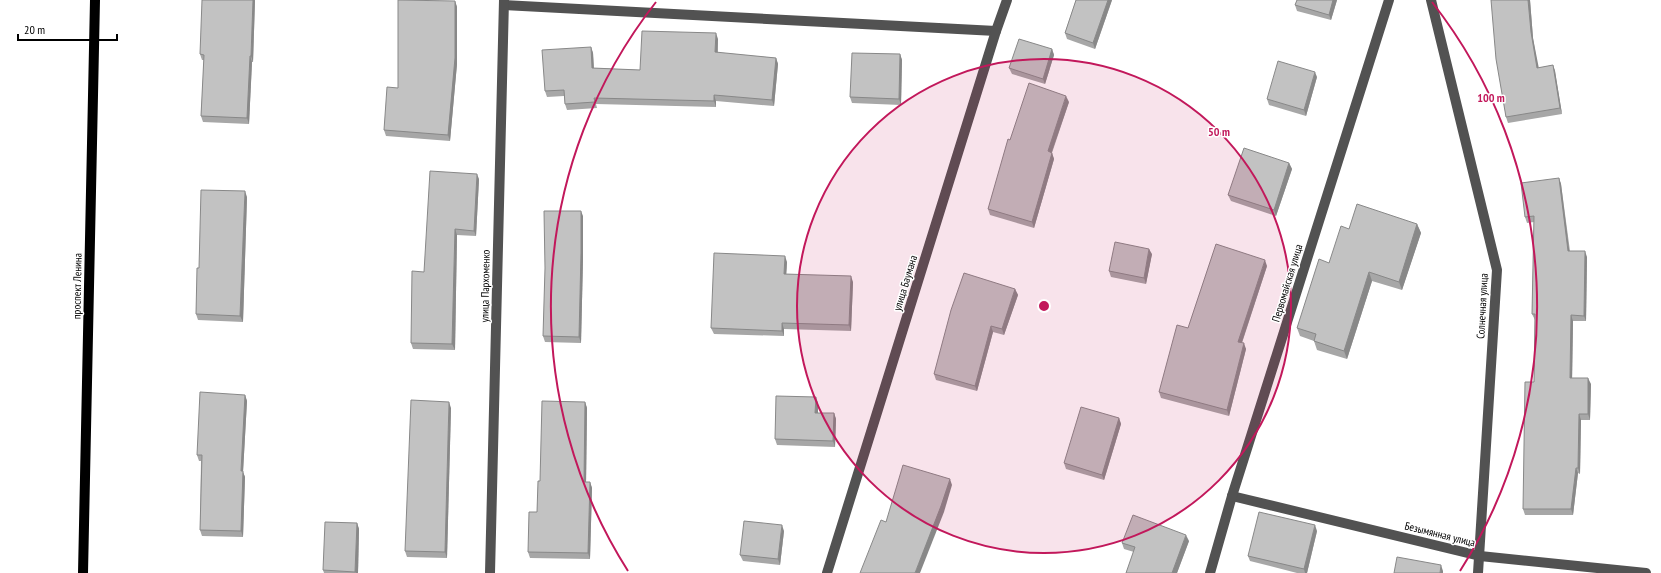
<svg xmlns="http://www.w3.org/2000/svg" width="1661" height="573" viewBox="0 0 1661 573" font-family="'PT Sans Narrow',sans-serif">
  <style>
    .lines { fill: none; stroke-linecap: round; stroke-linejoin: round }
    .minor { stroke: #525252; stroke-width: 10 }
    .major { stroke: #000; stroke-width: 10 }
    .wall { fill: #a7a7a7 }
    .shaded-wall { fill: #888 }
    .building { fill: #c2c2c2; stroke: #888 }
    .ring { fill: none; stroke: #c2185b; stroke-width: 2 }
    .labels { text-anchor: middle; stroke-width: 3; stroke-linejoin: round; paint-order: stroke }
    .street-label { font-size: 11px; fill: #000; stroke: #fff }
    .centre { fill: #c2185b; stroke: #fff; stroke-width: 2 }
    .ring-label { font-size: 12px; text-anchor: middle; font-weight: bold; fill: #c2185b; stroke: #fff; stroke-width: 3; stroke-linejoin: round; paint-order: stroke }
  </style>
  <rect width="100%" height="100%" fill="#fff"/>
  <g class="lines">
    <g class="minor">
      <path d="M1431 0 1497 270 1478 573"/>
      <path d="M504 5 996 31"/>
      <path d="M1232 496 1480 556 1646 573"/>
      <path d="M490 573 504 0"/>
      <path d="M827 573 996 31 1007 0"/>
      <path d="M1210 573 1232 496 1389 0"/>
    </g>
    <path class="major" d="M83 573 95 0"/>
  </g>
  <g class="wall">
    <path d="M255 0 253 62H252L249 124 203 122 201 116 204 60H202L200 54Z"/>
    <path d="M1076 0H1112L1095 49 1067 39 1065 33Z"/>
    <path d="M1297 0H1337L1331 20 1297 11 1295 5Z"/>
    <path d="M1491 0H1530L1533 38 1538 68 1553 65 1555 71 1562 114 1508 123 1506 117Z"/>
    <path d="M455 1 457 7V64L450 141 386 136 384 130 398 88Z"/>
    <path d="M718 39V53L776 58 778 64 774 106 716 101V107L596 104 597 108 567 110 565 104 564 96 547 97 545 91 591 47 593 53 594 68 640 70Z"/>
    <path d="M1052 49 1054 55 1045 84 1012 74 1009 68Z"/>
    <path d="M900 54 902 60 901 105 852 103 850 97Z"/>
    <path d="M1317 77 1306 116 1269 105 1267 99Z"/>
    <path d="M1069 102 1052 153 1054 159 1034 228 990 215 988 209 1010 140Z"/>
    <path d="M1289 163 1292 169 1276 216 1231 201 1228 195Z"/>
    <path d="M1559 178 1561 184 1570 251 1587 257 1586 321H1573L1572 378 1591 384 1590 420H1581L1580 474 1578 473 1573 515H1525L1523 509 1534 382 1535 320 1532 314 1534 222 1527 223 1525 217Z"/>
    <path d="M479 179 476 236 457 235 455 350 413 349 411 343 424 272Z"/>
    <path d="M247 197 243 322 198 320 196 314 199 268Z"/>
    <path d="M583 216V259L581 343 545 342 543 336Z"/>
    <path d="M1417 224 1421 233 1402 290 1372 281 1347 359 1317 350 1314 341 1300 336 1297 328 1329 263 1349 229Z"/>
    <path d="M1152 254 1146 284 1111 277 1109 271Z"/>
    <path d="M787 262 786 274 853 282 851 331 784 329V336L714 334 711 328Z"/>
    <path d="M1267 266 1242 343 1246 349 1229 416 1161 398 1159 392 1188 328Z"/>
    <path d="M1015 289 1018 295 1004 335 993 332 977 391 936 380 934 374Z"/>
    <path d="M245 395 247 401 243 472 245 477 243 537 202 536 200 530 201 461H199L197 455Z"/>
    <path d="M585 402 587 408 586 482H590L592 488 590 559 530 558 528 552 537 512 540 481Z"/>
    <path d="M818 403V413H834L836 419 835 447 777 445 775 439Z"/>
    <path d="M451 408 447 558 407 557 405 551Z"/>
    <path d="M1119 418 1121 424 1104 480 1066 469 1064 463Z"/>
    <path d="M357 523 359 529 358 573H324L323 570Z"/>
    <path d="M784 531 780 565 743 561 740 555Z"/>
    <path d="M1317 531 1307 573H1297L1250 561 1248 556Z"/>
    <path d="M1189 541 1177 573H1126L1134 552 1124 549 1122 543Z"/>
  </g>
  <g class="shaded-wall">
    <path d="M253 0H255L253 62 251 56Z"/>
    <path d="M1108 0H1112L1095 49 1093 43Z"/>
    <path d="M1333 0H1337L1331 20 1329 15Z"/>
    <path d="M1528 0H1530L1533 38 1540 74 1537 68 1531 32Z"/>
    <path d="M455 1 457 7V64L450 141 448 135Z"/>
    <path d="M716 33 718 39 717 58 715 52Z"/>
    <path d="M591 47 593 53 594 73 592 68Z"/>
    <path d="M1052 49 1054 55 1045 84 1043 79Z"/>
    <path d="M900 54 902 60 901 105 899 99Z"/>
    <path d="M250 56 252 62 249 124 247 118Z"/>
    <path d="M776 58 778 64 774 106 772 100Z"/>
    <path d="M1553 65 1555 71 1562 114 1560 108Z"/>
    <path d="M1315 72 1317 77 1306 116 1304 110Z"/>
    <path d="M714 95 716 101V107L714 101Z"/>
    <path d="M1066 96 1069 102 1050 157 1048 151Z"/>
    <path d="M1052 153 1054 159 1034 228 1032 222Z"/>
    <path d="M1289 163 1292 169 1276 216 1274 210Z"/>
    <path d="M477 174 479 179 476 236 474 231Z"/>
    <path d="M1559 178 1561 184 1570 257 1568 251Z"/>
    <path d="M245 191 247 197 243 322 240 316Z"/>
    <path d="M581 211 583 216V259L581 343 579 337Z"/>
    <path d="M1417 224 1421 233 1402 290 1399 282Z"/>
    <path d="M455 229 457 235 455 350 452 344Z"/>
    <path d="M1149 249 1152 254 1146 284 1144 278Z"/>
    <path d="M1585 251 1587 257 1586 321 1584 316Z"/>
    <path d="M785 256 787 262 786 280 784 274Z"/>
    <path d="M1265 260 1267 266 1240 348 1238 342Z"/>
    <path d="M1369 272 1372 281 1347 359 1344 351Z"/>
    <path d="M851 276 853 282 851 331 849 325Z"/>
    <path d="M1015 289 1018 295 1004 335 1002 329Z"/>
    <path d="M1571 315 1573 321 1572 384 1570 378Z"/>
    <path d="M782 323 784 329V336L782 331Z"/>
    <path d="M991 326 993 332 977 391 975 386Z"/>
    <path d="M1244 343 1246 349 1229 416 1227 410Z"/>
    <path d="M1588 378 1591 384 1590 420 1588 414Z"/>
    <path d="M245 395 247 401 243 472 245 477 243 537 241 531V471Z"/>
    <path d="M816 397 818 403V419L815 413Z"/>
    <path d="M449 402 451 408 447 558 445 552Z"/>
    <path d="M585 402 587 408 586 487 584 482Z"/>
    <path d="M834 413 836 419 835 447 833 441Z"/>
    <path d="M1579 414 1581 420 1580 474 1578 468Z"/>
    <path d="M1119 418 1121 424 1104 480 1102 475Z"/>
    <path d="M1576 468 1578 473 1573 515 1571 509Z"/>
    <path d="M950 479 952 485 944 512 920 573H915Z"/>
    <path d="M590 482 592 488 590 559 588 553Z"/>
    <path d="M357 523 359 529 358 573H356L355 572Z"/>
    <path d="M782 525 784 531 780 565 778 559Z"/>
    <path d="M1315 525 1317 531 1307 573H1305L1304 569Z"/>
    <path d="M1186 535 1189 541 1177 573H1172Z"/>
    <path d="M1441 565 1443 571V573H1440Z"/>
  </g>
  <g class="building">
    <path d="M202 0H253L251 56H250L247 118 201 116 204 55 200 54Z"/>
    <path d="M398 0 455 1V58L448 135 384 130 387 87 398 88Z"/>
    <path d="M1076 0H1108L1093 43 1065 33Z"/>
    <path d="M1297 0H1333L1329 15 1295 5Z"/>
    <path d="M1491 0H1528L1531 32 1537 68 1553 65 1560 108 1506 117 1496 59Z"/>
    <path d="M642 31 716 33 715 52 776 58 772 100 714 95V101L594 98 595 102 565 104 564 90 545 91 542 50 591 47 592 68 640 70Z"/>
    <path d="M1019 39 1052 49 1043 79 1009 68Z"/>
    <path d="M852 53 900 54 899 99 850 97Z"/>
    <path d="M1278 61 1315 72 1304 110 1267 99Z"/>
    <path d="M1029 83 1066 96 1048 151 1052 153 1032 222 988 209 1008 139 1010 140Z"/>
    <path d="M1244 148 1289 163 1274 210 1228 195Z"/>
    <path d="M430 171 477 174 474 231 455 229 452 344 411 343 412 271 424 272Z"/>
    <path d="M1559 178 1568 251H1585L1584 316 1571 315 1570 378H1588V414H1579L1578 468H1576L1571 509H1523L1525 382H1534L1535 314H1532L1534 216 1525 217 1521 183Z"/>
    <path d="M201 190 245 191 240 316 196 314 197 268H199Z"/>
    <path d="M1357 204 1417 224 1399 282 1369 272 1344 351 1314 341 1316 334 1297 328 1319 259 1329 263 1341 226 1349 229Z"/>
    <path d="M544 211H581V253L579 337 543 336 545 268Z"/>
    <path d="M1115 242 1149 249 1144 278 1109 271Z"/>
    <path d="M1216 244 1265 260 1238 342 1244 343 1227 410 1159 392 1177 325 1188 328Z"/>
    <path d="M714 253 785 256 784 274 851 276 849 325 782 323V331L711 328Z"/>
    <path d="M964 273 1015 289 1002 329 991 326 975 386 934 374 951 310Z"/>
    <path d="M200 392 245 395 241 471H243L241 531 200 530 202 455H197Z"/>
    <path d="M776 396 816 397 815 413H834L833 441 775 439Z"/>
    <path d="M411 400 449 402 445 552 405 551Z"/>
    <path d="M542 401 585 402 584 482H590L588 553 528 552 529 512H537L538 481H540Z"/>
    <path d="M1081 407 1119 418 1102 475 1064 463Z"/>
    <path d="M903 465 950 479 941 506 915 573H860L881 520 886 522Z"/>
    <path d="M1259 512 1315 525 1304 569 1248 556Z"/>
    <path d="M1133 515 1186 535 1172 573H1126L1135 547 1122 543Z"/>
    <path d="M744 521 782 525 778 559 740 555Z"/>
    <path d="M325 522 357 523 355 572 323 570Z"/>
    <path d="M1397 557 1441 565 1440 573H1394Z"/>
  </g>
  <circle cx="1044" cy="306" r="247" fill="#c2185b" fill-opacity=".12"/>
  <g class="ring">
    <circle cx="1044" cy="306" r="247"/>
    <path d="M628 571A493 493 0 0 1 656 2M1432 2A493 493 0 0 1 1460 571"/>
  </g>
  <g class="labels">
    <g class="street-label">
      <text transform="translate(905 283) rotate(-73)" y="4">улица Баумана</text>
      <text transform="translate(1287 283) rotate(-73)" y="4">Первомайская улица</text>
      <text transform="translate(77 286) rotate(-89)" y="4">проспект Ленина</text>
      <text transform="translate(485 286) rotate(-89)" y="4">улица Пархоменко</text>
      <text transform="translate(1482 306) rotate(-87)" y="4">Солнечная улица</text>
      <text transform="translate(1440 534) rotate(14)" y="4">Безымянная улица</text>
    </g>
  </g>
  <circle cx="1044" cy="306" r="6" class="centre"/>
  <g class="ring-label">
    <text x="1491" y="102">100 m</text>
    <text x="1219" y="136">50 m</text>
  </g>
  <path d="M18 34v6h99v-6" fill="none" stroke="#000000" stroke-width="2"/>
  <text x="24" y="34" font-size="12" fill="#000000" stroke="#ffffff" stroke-width="3" paint-order="stroke">20 m</text>
</svg>
